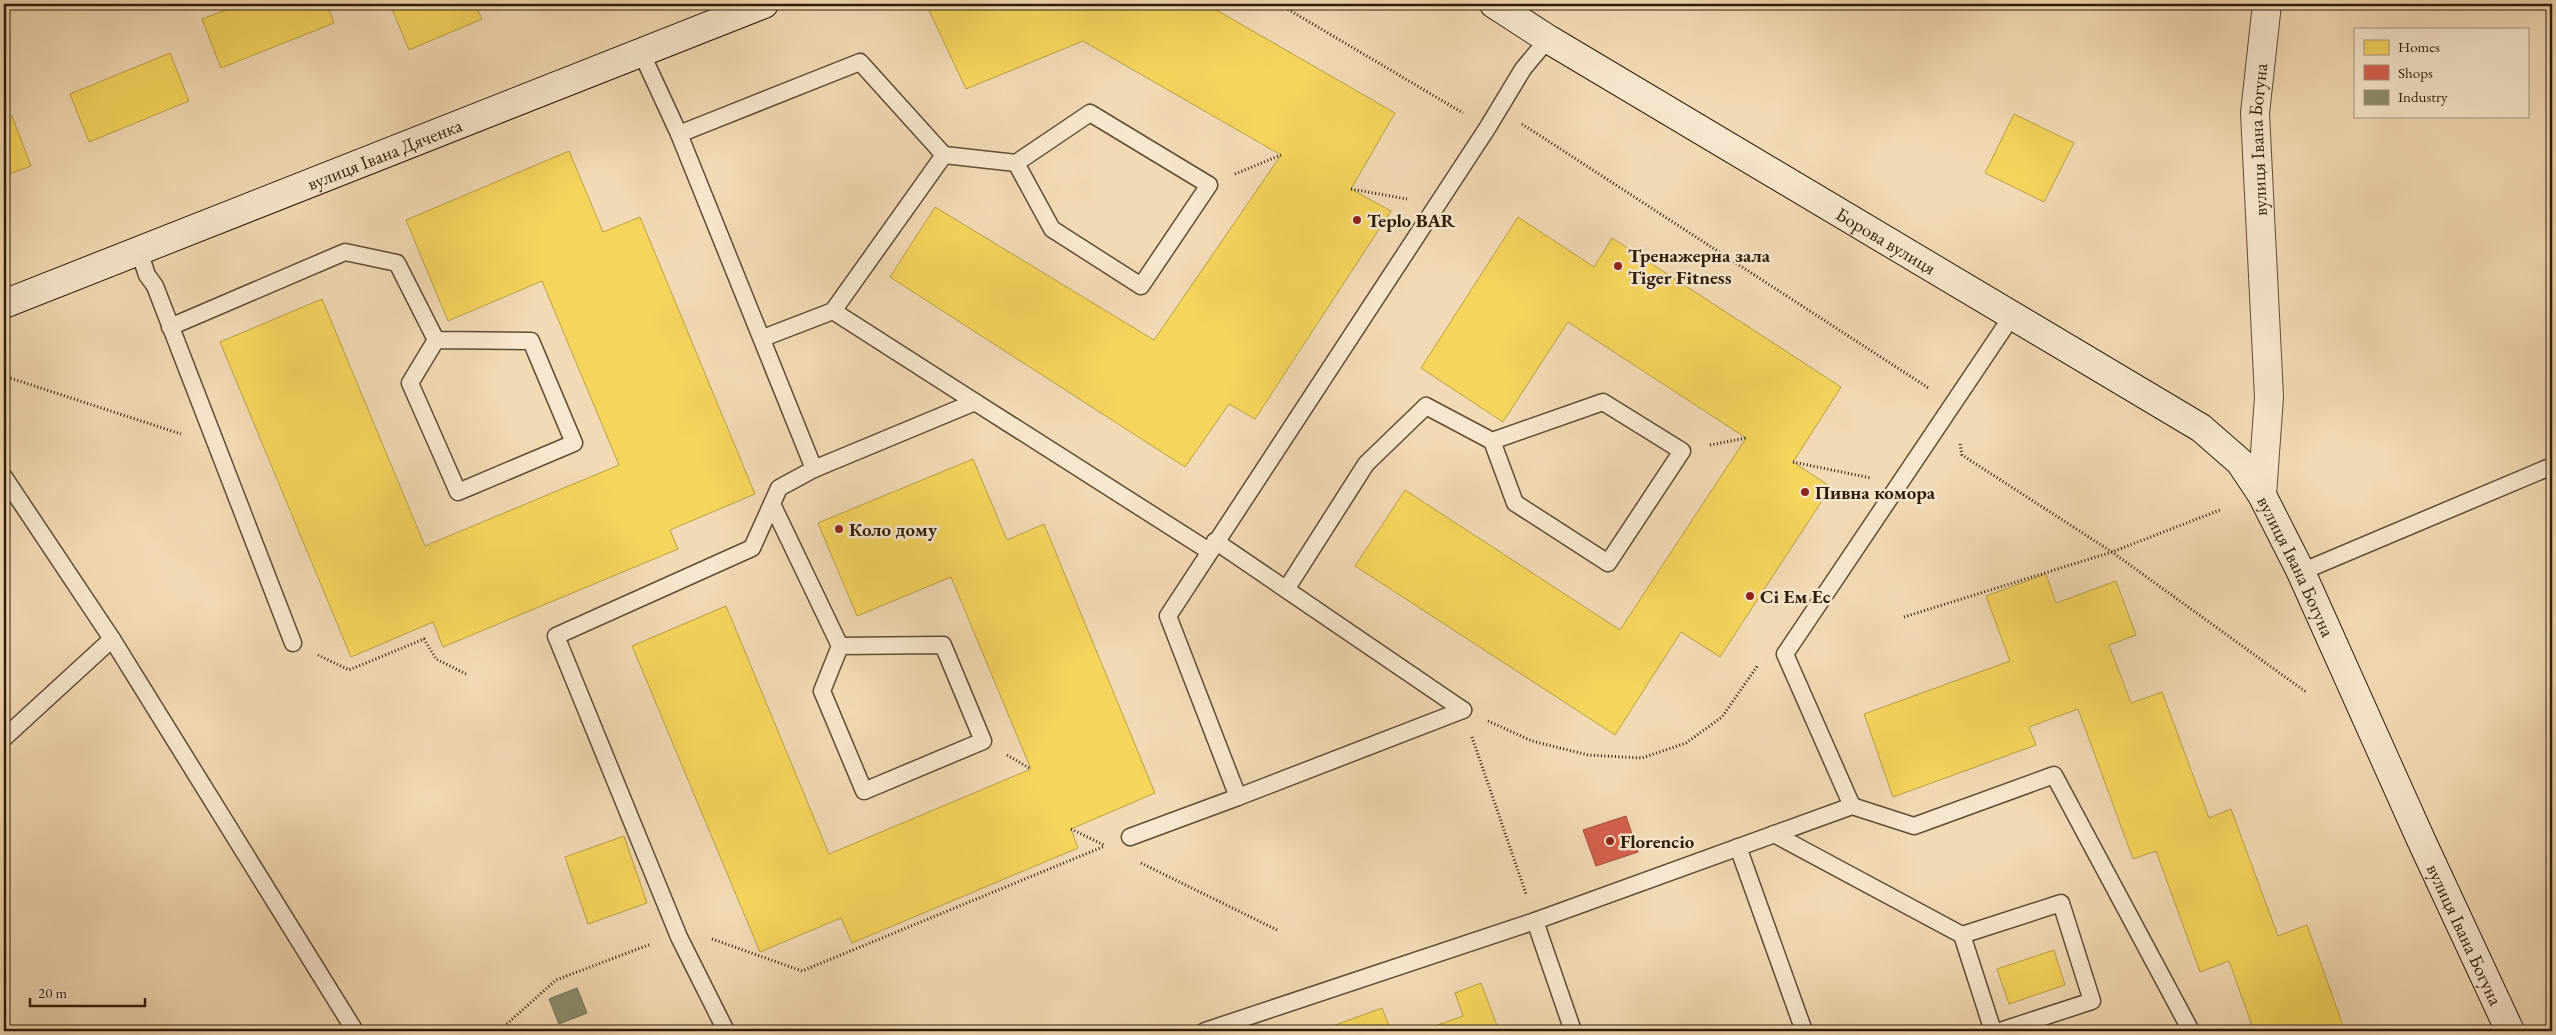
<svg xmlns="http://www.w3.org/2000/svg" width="2556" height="1035" viewBox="0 0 2556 1035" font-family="'EB Garamond',serif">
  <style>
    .homes { fill: #f6d55c; stroke: #ba9e43 }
    .shops { fill: #d6604d; stroke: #a34c38 }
    .industry { fill: #8c8c6e; stroke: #706a4f }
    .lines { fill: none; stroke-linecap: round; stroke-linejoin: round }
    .lane-casing { stroke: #5e4c33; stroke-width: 19 }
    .street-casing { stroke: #5e4c33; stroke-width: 30 }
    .secondary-casing { stroke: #2d1c08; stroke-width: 30 }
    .path { stroke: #2d1c08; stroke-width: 3; stroke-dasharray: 1 2.5; stroke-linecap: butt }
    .lane { stroke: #f7e7ce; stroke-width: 16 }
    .street { stroke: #f7e7ce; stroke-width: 28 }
    .secondary { stroke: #f7e7ce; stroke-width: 28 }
    .poi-dot { fill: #8f2418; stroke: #f7e7ce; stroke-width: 2 }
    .labels { text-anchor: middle; stroke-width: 5; stroke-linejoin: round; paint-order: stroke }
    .street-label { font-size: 19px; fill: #2d1c08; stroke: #f7e7ce }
    .poi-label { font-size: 19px; font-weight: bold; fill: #2d1c08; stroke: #f7e7ce; text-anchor: start }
  </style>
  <rect width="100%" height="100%" fill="#f2dab4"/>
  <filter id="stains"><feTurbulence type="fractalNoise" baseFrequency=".004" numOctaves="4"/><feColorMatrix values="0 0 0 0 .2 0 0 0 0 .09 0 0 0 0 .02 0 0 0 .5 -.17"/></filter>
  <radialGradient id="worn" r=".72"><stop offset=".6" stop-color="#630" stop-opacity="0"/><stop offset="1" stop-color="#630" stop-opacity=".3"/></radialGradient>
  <g class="homes">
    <path d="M241 4H327L334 23 221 68 202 19Z"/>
    <path d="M390 4H475L482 19 409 50Z"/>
    <path d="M926 4H1206L1395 113 1351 189 1391 211 1255 419 1229 404 1185 467 890 277 935 207 1154 340 1281 155 1083 41 966 89Z"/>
    <path d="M170 53 189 101 89 142 70 94Z"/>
    <path d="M2014 114 2074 143 2044 202 1985 173Z"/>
    <path d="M12 116 31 166 4 176V120Z"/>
    <path d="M569 151 603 232 640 217 755 494 670 530 678 549 443 647 433 622 351 657 220 342 322 299 425 546 619 465 542 281 448 321 406 220Z"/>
    <path d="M1518 217 1594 267 1612 238 1841 387 1793 462 1831 487 1720 657 1681 632 1615 735 1355 566 1405 490 1620 630 1746 438 1568 322 1503 422 1421 368Z"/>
    <path d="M973 459 1007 540 1044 524 1155 793 1071 829 1078 848 852 943 841 918 760 952 632 646 726 606 829 854 1031 769 951 577 857 616 818 523Z"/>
    <path d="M2046 574 2056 603 2116 581 2136 635 2109 645 2131 703 2162 692 2209 818 2231 809 2278 936 2307 925 2345 1031H2254L2229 961 2200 972 2156 851 2133 859 2078 709 2029 727 2036 745 1893 797 1864 714 2010 661 1986 596Z"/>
    <path d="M624 836 647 903 588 924 565 857Z"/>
    <path d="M2054 950 2065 985 2009 1004 1997 969Z"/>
    <path d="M1481 983 1499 1031H1421L1463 1016 1455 993Z"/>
    <path d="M1382 1008 1391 1031H1319Z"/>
  </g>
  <path class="shops" d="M1626 816 1638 852 1596 866 1583 830Z"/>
  <path class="industry" d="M577 988 587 1013 559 1024 549 999Z"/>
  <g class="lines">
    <g class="lane-casing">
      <g id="lane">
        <path d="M641 52 679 134 814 469 779 488 752 548 556 636 679 937 726 1031"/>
        <path d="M679 134 860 62 944 155 833 311 763 338"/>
        <path d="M944 155 1016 163 1052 229 1141 286 1209 185 1090 113 1016 163"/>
        <path d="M139 251 147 275 155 286 293 643"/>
        <path d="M833 311 975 402"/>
        <path d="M170 327 345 252 397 263 436 340 410 383 458 492 574 443 531 341 436 340"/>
        <path d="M814 469 975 402 1209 551"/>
        <path d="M4 477 112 639 355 1031"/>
        <path d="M772 504 840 646 943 645 983 741 864 791 822 691 840 646"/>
        <path d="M1215 541 1463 710"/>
        <path d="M2301 572 2552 466"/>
        <path d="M1287 588 1366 464 1426 406 1492 441 1603 402 1682 451 1608 563 1515 503 1492 441"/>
        <path d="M1463 710 1238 797 1168 616 1488 127 1523 69 1548 39"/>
        <path d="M4 738 112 639"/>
        <path d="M1852 806 1914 826 2054 775 2191 1031"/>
        <path d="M1774 834 1962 935 1993 1031"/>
        <path d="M1130 837 1238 797"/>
        <path d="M1738 847 1804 1031"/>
        <path d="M1535 921 1573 1031"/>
        <path d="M1962 935 2061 903 2092 1001 2000 1031"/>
        <path d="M1205 1031 1535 921 1852 806 1785 654 2012 316"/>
      </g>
    </g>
    <g class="street-casing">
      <g id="street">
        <path id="s1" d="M2262 495 2269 397 2255 113 2267 4"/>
      </g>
    </g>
    <g class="secondary-casing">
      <g id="secondary">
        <path id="s2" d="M1494 4 1548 39 2201 428 2240 462 2262 495 2301 572 2422 842 2510 1031"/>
        <path id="s3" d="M4 304 764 4"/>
      </g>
    </g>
    <g class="path">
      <path d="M1279 4 1463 113"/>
      <path d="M1522 124 1930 389"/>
      <path d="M1235 174 1281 155"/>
      <path d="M1351 189 1407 199"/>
      <path d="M4 376 181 434"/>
      <path d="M1960 444 1962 455 2112 552 2306 692"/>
      <path d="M1710 445 1746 438"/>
      <path d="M1793 462 1871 478"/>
      <path d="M1904 617 2112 552 2220 510"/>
      <path d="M318 655 349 670 424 639 436 659 466 674"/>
      <path d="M1488 721 1532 741 1588 755 1642 758 1686 743 1722 717 1758 665"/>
      <path d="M1472 737 1526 894"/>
      <path d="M1007 755 1031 769"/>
      <path d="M1071 829 1104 845"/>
      <path d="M1141 863 1277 930"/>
      <path d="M712 939 802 971 1105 846"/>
      <path d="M499 1031 556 980 651 944"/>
    </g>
    <use href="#lane" class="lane"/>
    <use href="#street" class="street"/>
    <use href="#secondary" class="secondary"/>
  </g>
  <g class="poi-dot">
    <circle cx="1357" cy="220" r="5"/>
    <circle cx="1618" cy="266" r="5"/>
    <circle cx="1805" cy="492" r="5"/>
    <circle cx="839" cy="529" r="5"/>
    <circle cx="1750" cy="596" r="5"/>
    <circle cx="1610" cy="841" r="5"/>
  </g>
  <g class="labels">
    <g class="street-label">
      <text dy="7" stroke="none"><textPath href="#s1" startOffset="356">вулиця Івана Богуна</textPath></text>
      <text dy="7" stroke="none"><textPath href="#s3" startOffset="409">вулиця Івана Дяченка</textPath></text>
      <text dy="7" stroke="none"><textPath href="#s2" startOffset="458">Борова вулиця</textPath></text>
      <text dy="7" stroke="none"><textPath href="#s2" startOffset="995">вулиця Івана Богуна</textPath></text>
      <text dy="7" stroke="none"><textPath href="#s2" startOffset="1400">вулиця Івана Богуна</textPath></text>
    </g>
    <g class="poi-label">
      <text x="1367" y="227">Teplo BAR</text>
      <text x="1628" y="262">Тренажерна зала<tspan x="1628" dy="22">Tiger Fitness</tspan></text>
      <text x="1815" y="499">Пивна комора</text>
      <text x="849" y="536">Коло дому</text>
      <text x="1760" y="603">Сі Ем Ес</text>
      <text x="1620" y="848">Florencio</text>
    </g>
  </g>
  <rect width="2556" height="1035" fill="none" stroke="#f2dab4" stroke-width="20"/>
  <rect x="5" y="5" width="2546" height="1025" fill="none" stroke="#2d1c08" stroke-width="2.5"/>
  <rect x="10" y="10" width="2536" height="1015" fill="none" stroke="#2d1c08"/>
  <rect x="2354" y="28" width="175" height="90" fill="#f7e7ce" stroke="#a6967f"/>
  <rect x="2364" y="40" width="25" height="15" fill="#f6d55c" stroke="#a6967f"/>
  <text x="2398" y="52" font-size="15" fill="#2d1c08">Homes</text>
  <rect x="2364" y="65" width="25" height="15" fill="#d6604d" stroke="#a6967f"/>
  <text x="2398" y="78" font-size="15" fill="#2d1c08">Shops</text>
  <rect x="2364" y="90" width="25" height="15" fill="#8c8c6e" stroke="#a6967f"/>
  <text x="2398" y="102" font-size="15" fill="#2d1c08">Industry</text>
  <path d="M30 998v8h115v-8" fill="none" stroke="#2d1c08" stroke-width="2.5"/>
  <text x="38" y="998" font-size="15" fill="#2d1c08" stroke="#f7e7ce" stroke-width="4" paint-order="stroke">20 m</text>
  <rect width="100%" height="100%" filter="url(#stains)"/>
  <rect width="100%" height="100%" fill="url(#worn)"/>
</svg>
